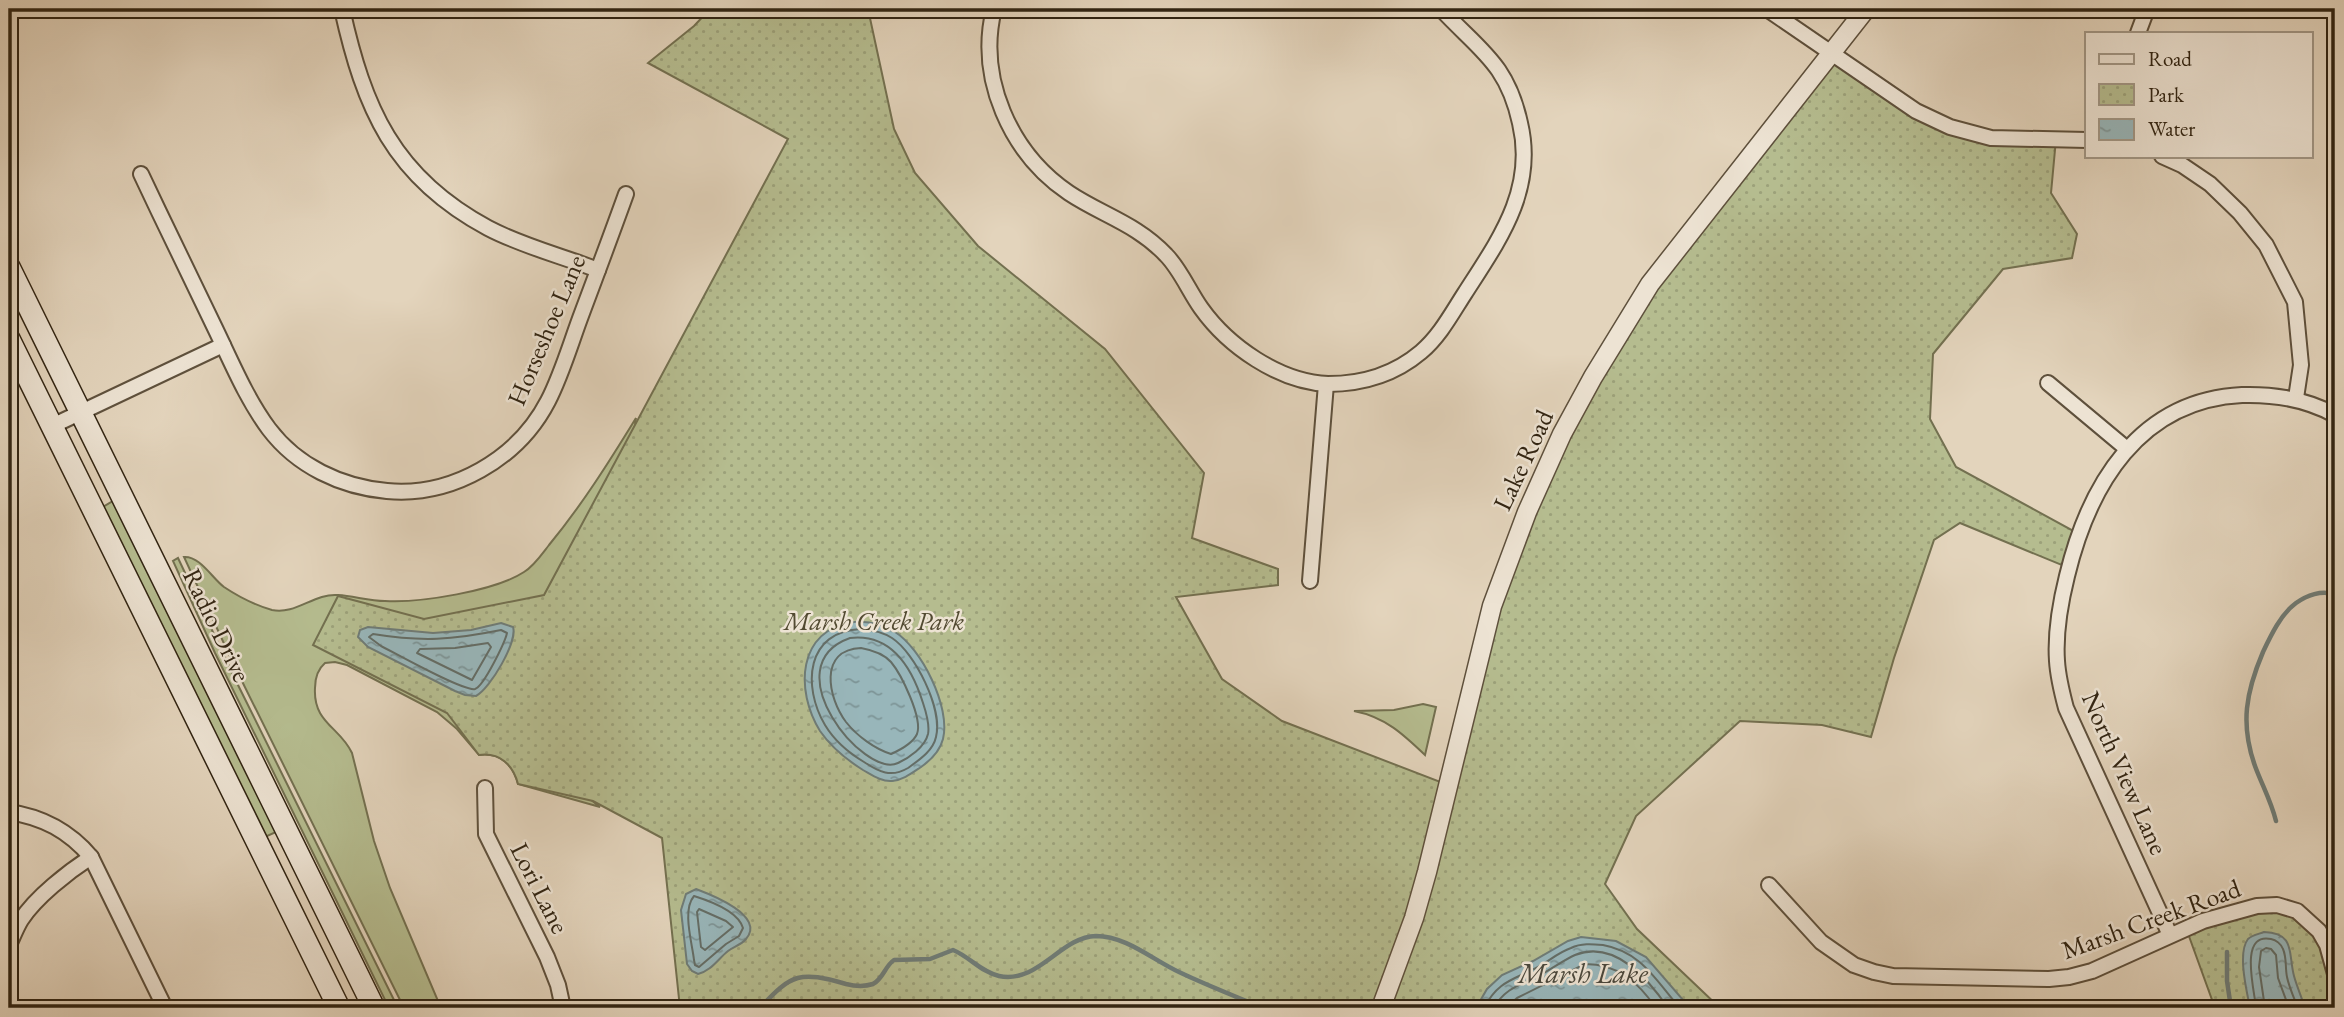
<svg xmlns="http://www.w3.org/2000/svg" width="2344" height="1017" viewBox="0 0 2344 1017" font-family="'EB Garamond',serif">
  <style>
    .grass { fill: #b5bc8f; stroke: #737050; stroke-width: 2 }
    .park { fill: url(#park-dots); stroke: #737050; stroke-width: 2 }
    .water { fill: url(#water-ripples); stroke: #6f7c77; stroke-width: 2 }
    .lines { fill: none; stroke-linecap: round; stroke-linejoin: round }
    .shore { stroke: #646d66; stroke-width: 2 }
    .stream { stroke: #6f7c77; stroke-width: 4.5 }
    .minor-casing { stroke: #5e503c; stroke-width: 18 }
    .tertiary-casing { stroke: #5e503c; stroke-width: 21 }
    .secondary-casing { stroke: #312412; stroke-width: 24 }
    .minor { stroke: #ede3d3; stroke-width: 14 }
    .tertiary { stroke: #ede3d3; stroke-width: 18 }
    .secondary { stroke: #ede3d3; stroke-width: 21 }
    .labels { text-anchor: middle; stroke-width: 5; stroke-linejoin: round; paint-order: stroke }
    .street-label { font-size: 26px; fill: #312412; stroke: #ede3d3 }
    .park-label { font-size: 26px; font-style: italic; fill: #524a31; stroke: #ede3d3 }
    .water-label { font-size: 28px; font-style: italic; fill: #4b483c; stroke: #ede3d3 }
  </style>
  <defs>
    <pattern id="park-dots" width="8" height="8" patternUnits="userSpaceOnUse" patternTransform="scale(1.75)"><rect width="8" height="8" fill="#b5bc8f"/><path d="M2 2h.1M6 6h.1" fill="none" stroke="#9ca17a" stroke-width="1.8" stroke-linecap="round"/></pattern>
    <pattern id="water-ripples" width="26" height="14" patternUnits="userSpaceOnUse" patternTransform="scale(1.75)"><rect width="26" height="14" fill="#98b6ba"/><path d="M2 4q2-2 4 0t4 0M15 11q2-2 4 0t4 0" fill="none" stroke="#7d9496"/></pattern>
  </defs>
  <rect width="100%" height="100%" fill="#e3d4bc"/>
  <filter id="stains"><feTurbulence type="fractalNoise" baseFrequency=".00286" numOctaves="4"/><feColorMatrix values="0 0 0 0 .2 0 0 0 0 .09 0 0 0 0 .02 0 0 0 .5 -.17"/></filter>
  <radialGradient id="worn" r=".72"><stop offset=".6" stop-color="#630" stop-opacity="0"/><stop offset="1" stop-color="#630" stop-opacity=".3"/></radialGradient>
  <g class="grass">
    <path d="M636 418 585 795 600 807 518 784C513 765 500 752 479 755L457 729 437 712 347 665 335 662 325 663C318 669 315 678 315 688 313 723 340 727 352 753L374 841 390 888 441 1008H404L233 663 184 557C200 556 212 578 224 587 239 597 255 605 272 610 296 615 314 593 338 595 354 596 369 601 385 601 420 603 495 591 524 572 534 566 542 554 549 545 582 505 609 462 636 418Z"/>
    <path d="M113 501 276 832 265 837 103 507Z"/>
    <path d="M178 558 236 681 398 1008H389L215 653 173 561Z"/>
    <path d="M1423 704 1436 707 1425 755C1403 734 1385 717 1354 711L1394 710Z"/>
  </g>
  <g class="park">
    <path d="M710 9H868L894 129 915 173 978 246 1105 349 1204 473 1192 538 1278 569V585L1176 597 1222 679 1282 721 1448 785 1527 512 1650 284 1832 54 1950 127 2056 139 2051 193 2077 234 2072 258 2003 269 1933 354 1930 419 1956 467 2079 534 2069 568 1960 523 1934 540 1894 658 1871 737 1822 725 1740 721 1636 816 1605 884 1637 929 1720 1008H680L662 838 593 801 518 784C513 765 500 752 479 755L447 713 313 645 338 596 424 619 544 595 788 139 648 63 694 26Z"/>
    <path d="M2257 906 2311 921 2335 974V1008H2215L2186 928Z"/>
  </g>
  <g class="water">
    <path d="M854 622C868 621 883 624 895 632 921 648 951 707 943 739 940 751 931 760 921 767 912 773 903 780 892 781 882 782 872 775 863 770 847 760 831 747 820 731 795 691 797 629 854 622Z"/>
    <path d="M501 623 513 627C518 641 490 689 476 696L465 695 455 691 368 647 358 637 360 630 368 627 433 633 471 630Z"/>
    <path d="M696 889C712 895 766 916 746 939 741 945 733 947 728 951 718 959 711 971 698 974L692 971 687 964 681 910 686 894Z"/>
    <path d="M2264 932C2296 933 2288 954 2294 976 2297 987 2302 998 2305 1008H2250C2247 992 2237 953 2248 939 2252 935 2259 934 2264 932Z"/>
    <path d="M1581 937 1616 941 1646 957 1690 1008H1476L1487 989 1502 975 1533 961 1568 941Z"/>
  </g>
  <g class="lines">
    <g class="shore">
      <path d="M861 629C872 630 883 632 892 638 915 653 943 709 936 737 933 751 919 760 908 768 891 778 879 772 864 762 849 753 834 740 825 725 802 686 806 631 861 629Z"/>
      <path d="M501 630 507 633C505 642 484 686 475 689 464 692 395 653 381 646L369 637 373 634C422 642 452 640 501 630Z"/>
      <path d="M850 638C892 633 912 668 923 703 926 712 930 724 928 734 925 747 909 758 898 763 864 779 772 666 850 638Z"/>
      <path d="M488 643 491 647 472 680 417 653 420 649 455 648Z"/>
      <path d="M861 648C872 650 883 653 891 662 901 674 923 718 917 734 913 743 900 750 891 754 875 749 857 736 846 722 828 698 818 650 861 648Z"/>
      <path d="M694 896C710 901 738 911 743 928L739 936 726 944 699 967 695 965 694 960C692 942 682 910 694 896Z"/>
      <path d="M699 909 726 921 733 927 705 950 701 947 697 912Z"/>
      <path d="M1484 1008C1498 981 1513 980 1538 967 1549 961 1559 952 1571 948 1581 943 1592 944 1603 945 1642 952 1656 981 1680 1008"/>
      <path d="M1494 1008C1504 988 1523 984 1542 974 1553 968 1564 960 1575 955 1615 939 1649 980 1668 1008"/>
      <path d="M1506 1008 1517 998 1585 964C1618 964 1638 982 1656 1008"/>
      <path d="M2256 1008C2255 992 2238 932 2271 939 2276 940 2281 944 2283 949 2287 958 2285 968 2287 977 2289 987 2294 998 2298 1008"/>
      <path d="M2265 1008 2259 967 2261 951 2266 948 2271 949 2276 955 2278 978 2289 1008"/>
    </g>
    <g class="stream">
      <path d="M2276 821C2271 801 2262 785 2255 766 2240 724 2246 692 2263 652 2271 635 2281 614 2296 603 2306 596 2322 589 2335 595"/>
      <path d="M2227 952V981L2231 1008"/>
      <path d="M760 1008C792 973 800 971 846 984 854 986 864 987 873 984 883 979 885 966 894 960L930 959 953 950C970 957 981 972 999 976 1039 984 1060 937 1096 936 1126 936 1153 960 1179 972 1206 985 1235 996 1263 1008"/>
    </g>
    <g class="minor-casing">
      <g id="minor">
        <path d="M342 9C364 108 393 177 488 228 522 246 562 256 598 270"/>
        <path d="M994 9C977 78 1010 153 1069 193 1102 215 1137 224 1166 255 1180 269 1189 291 1201 308 1228 346 1279 382 1328 384 1362 384 1395 374 1421 352 1440 336 1452 313 1465 293 1499 240 1536 190 1520 123 1507 63 1479 50 1441 9"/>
        <path d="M1767 9 1916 111 1950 127 1991 138 2087 140"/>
        <path d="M2138 33 2147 9"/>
        <path d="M2162 156 2182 165 2210 184 2240 213 2266 245 2295 302 2301 365 2296 398"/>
        <path d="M141 174C165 225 190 276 214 326 231 361 246 398 269 429 297 466 341 487 387 491 452 497 518 459 548 401 562 374 571 342 582 313 597 273 612 233 626 194"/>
        <path d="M2048 383 2127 449"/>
        <path d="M52 426 223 345"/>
        <path d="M1310 581 1326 384"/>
        <path d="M485 788 486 834 547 957 558 985 563 1008"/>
        <path d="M9 812C43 817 69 831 91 857L165 1008"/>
        <path d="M1769 885 1821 942 1854 965 1874 972 1893 976 2049 979 2069 977 2092 971 2203 921 2257 906 2277 905 2297 911 2319 931 2327 945 2335 974"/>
        <path d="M2170 935 2066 708C2062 693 2058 677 2057 661 2055 632 2060 604 2067 576 2089 485 2139 400 2242 395 2276 394 2306 399 2335 415"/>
        <path d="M9 945C13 937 16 928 21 920 36 897 68 872 91 857"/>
      </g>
    </g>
    <g class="tertiary-casing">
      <path id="tertiary" d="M1381 1008 1414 918 1427 872 1492 606 1527 512 1562 434 1593 377 1650 284 1866 9"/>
    </g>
    <g class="secondary-casing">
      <g id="secondary">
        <path d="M9 267 374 1008"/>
        <path d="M9 339 339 1008"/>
      </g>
    </g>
    <use href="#minor" class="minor"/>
    <use href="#tertiary" class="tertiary"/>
    <use href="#secondary" class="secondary"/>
  </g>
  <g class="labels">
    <g class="street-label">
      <text transform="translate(546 330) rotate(-67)" y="9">Horseshoe Lane</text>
      <text transform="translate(1523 460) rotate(-65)" y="9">Lake Road</text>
      <text transform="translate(217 625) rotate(64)" y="9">Radio Drive</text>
      <text transform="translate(2125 773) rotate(66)" y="9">North View Lane</text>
      <text transform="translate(540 888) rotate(63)" y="9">Lori Lane</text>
      <text transform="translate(2151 919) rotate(-20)" y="9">Marsh Creek Road</text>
    </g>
    <g class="park-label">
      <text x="874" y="630">Marsh Creek Park</text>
    </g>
    <g class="water-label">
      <text x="1583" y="983">Marsh Lake</text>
    </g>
  </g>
  <rect width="2344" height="1017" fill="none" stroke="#e3d4bc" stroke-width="35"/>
  <rect x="10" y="10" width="2323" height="996" fill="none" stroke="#312412" stroke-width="3.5"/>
  <rect x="18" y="18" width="2309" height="982" fill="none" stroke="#312412" stroke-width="2"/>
  <rect x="2085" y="32" width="228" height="126" fill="#ede3d3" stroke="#a29786" stroke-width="2"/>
  <rect x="2099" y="54" width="35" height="10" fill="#ede3d3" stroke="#a29786" stroke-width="2"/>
  <text x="2148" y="66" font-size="21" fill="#312412">Road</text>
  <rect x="2099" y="84" width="35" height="21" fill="url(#park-dots)" stroke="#a29786" stroke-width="2"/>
  <text x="2148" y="102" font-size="21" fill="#312412">Park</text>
  <rect x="2099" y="119" width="35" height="21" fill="url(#water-ripples)" stroke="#a29786" stroke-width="2"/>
  <text x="2148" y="136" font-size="21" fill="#312412">Water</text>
  <rect width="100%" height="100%" filter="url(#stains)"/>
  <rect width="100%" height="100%" fill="url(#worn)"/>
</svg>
